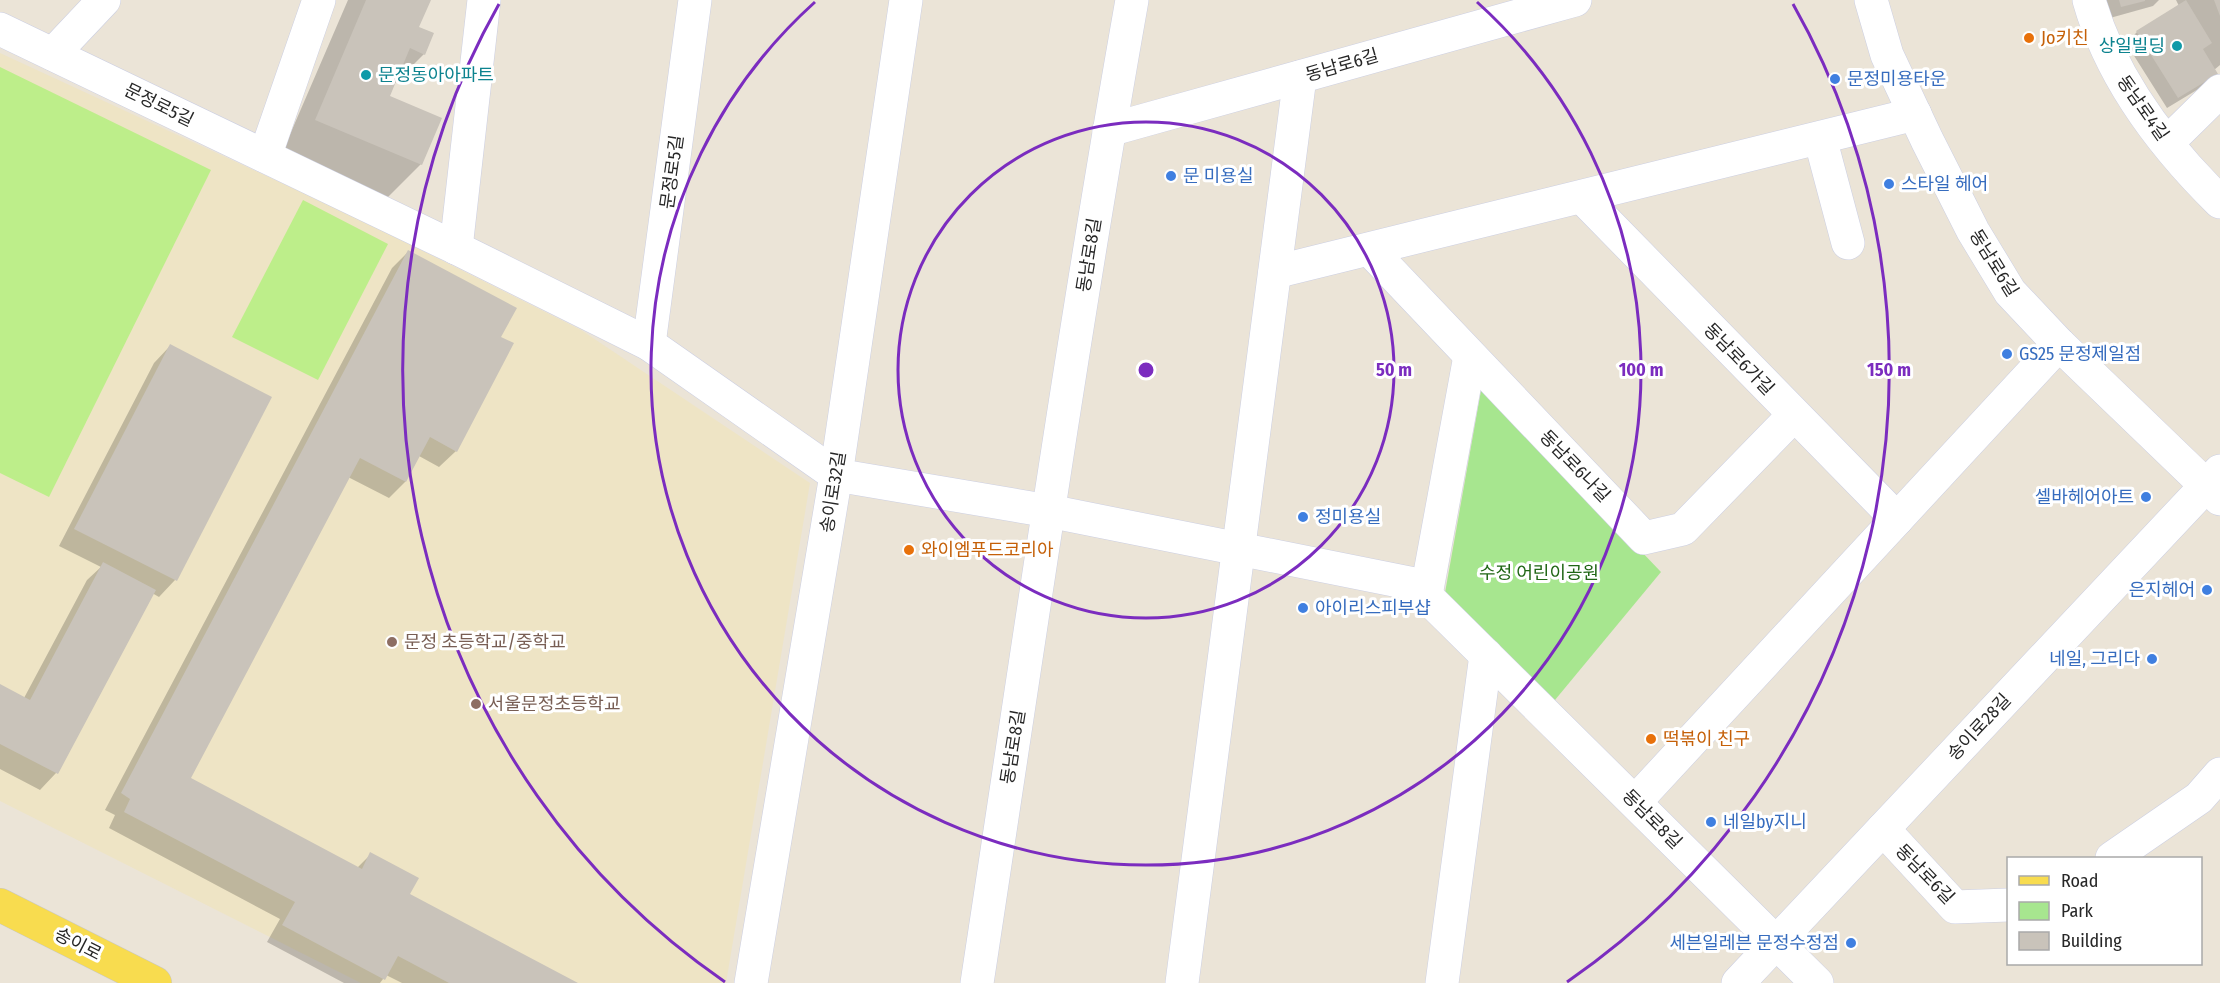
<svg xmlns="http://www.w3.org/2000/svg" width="2220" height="983" viewBox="0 0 2220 983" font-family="'Fira Sans Condensed','Noto Sans KR',sans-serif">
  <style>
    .education { fill: #eee4c5 }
    .green { fill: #a7e68f }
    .pitch { fill: #bdee8a }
    .shadow { fill: #0003 }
    .building { fill: #c9c3ba }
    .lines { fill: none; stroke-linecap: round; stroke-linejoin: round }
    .minor-casing { stroke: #cccfe2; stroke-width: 34 }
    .major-casing { stroke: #c7c7c7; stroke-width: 34 }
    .minor { stroke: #fff; stroke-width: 33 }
    .major { stroke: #f8dc4f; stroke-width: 33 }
    .ring { fill: none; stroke: #7b2cbf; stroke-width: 3 }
    .food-dot { fill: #e8710a; stroke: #fff; stroke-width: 2 }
    .culture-dot { fill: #0f9aa8; stroke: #fff; stroke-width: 2 }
    .shop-dot { fill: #3f7fe0; stroke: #fff; stroke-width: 2 }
    .education-dot { fill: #8d6e63; stroke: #fff; stroke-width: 2 }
    .labels { text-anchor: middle; stroke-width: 6; stroke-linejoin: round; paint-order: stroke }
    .food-label { font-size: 18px; fill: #c56008; stroke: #fff; text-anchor: start }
    .culture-label { font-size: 18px; fill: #0d838f; stroke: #fff; text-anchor: end }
    .street-label { font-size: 18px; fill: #272727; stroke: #fff }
    .shop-label { font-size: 18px; fill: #366cbe; stroke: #fff; text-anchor: start }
    .park-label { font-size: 18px; fill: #206615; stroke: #fff }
    .education-label { font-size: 18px; fill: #785e54; stroke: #fff; text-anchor: start }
    .centre { fill: #7b2cbf; stroke: #fff; stroke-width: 3 }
    .ring-label { font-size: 18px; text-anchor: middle; font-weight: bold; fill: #7b2cbf; stroke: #fff; stroke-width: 6; stroke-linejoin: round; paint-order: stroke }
  </style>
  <rect width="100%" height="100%" fill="#ebe4d7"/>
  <path class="education" d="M0 53 351 215 581 330 810 483 726 983H361L0 801Z"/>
  <path class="green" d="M1482 385 1661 572 1550 706 1443 604Z"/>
  <g class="pitch">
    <path d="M0 67 211 170 49 497 0 473Z"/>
    <path d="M303 200 388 244 318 380 232 337Z"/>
  </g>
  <g class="shadow">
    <path d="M348 0H429L417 27 424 54 393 85 388 97 421 164 387 198 282 153Z"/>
    <path d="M2105 0H2159L2153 6 2110 18Z"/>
    <path d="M2176 0H2220V65L2214 70 2205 85 2167 108 2126 43 2137 32 2179 6Z"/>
    <path d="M408 252 499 338 456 451 439 467 419 456 405 482 389 498 348 477 189 779 357 868 371 854 408 895 575 983H402L386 975 380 983H344L267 942 280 919 109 828 115 815 105 810 392 268Z"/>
    <path d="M170 346 270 397 175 580 159 597 152 593 56 773 40 790 0 769V685L24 698 87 580 101 567 59 546 154 363Z"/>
  </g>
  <g class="building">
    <path d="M366 0H431L419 27 434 33 425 55 410 48 390 96 442 118 422 165 315 120Z"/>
    <path d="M2119 0H2145V1L2121 7Z"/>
    <path d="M2186 0 2212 43 2203 49 2218 74 2178 98 2136 31Z"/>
    <path d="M2214 0H2220V16Z"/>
    <path d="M408 250 517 308 501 337 514 343 457 452 430 437 406 482 360 458 191 778 362 869 370 852 419 878 410 894 578 983H449L398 956 385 980 282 925 295 902 124 812 130 799 121 793Z"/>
    <path d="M170 344 272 397 177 581 74 529Z"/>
    <path d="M103 562 156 590 58 774 0 744V684L30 700Z"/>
  </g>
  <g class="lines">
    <g class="minor-casing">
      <g id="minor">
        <path d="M1871 0 1887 55 1927 140 1973 231 2010 292 2059 344 2220 499"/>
        <path d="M2089 0C2111 78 2163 146 2220 202"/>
        <path d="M0 29 456 248 649 344 836 475 1049 511 1414 584 1817 983"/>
        <path d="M53 54 104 0"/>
        <path d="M1109 130 1575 0"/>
        <path d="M1820 138 1848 243"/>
        <path d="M2167 143 2220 91"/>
        <path d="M265 156 319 0"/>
        <path d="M1582 197 1897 519"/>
        <path d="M456 248 484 0"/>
        <path d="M1370 250 1644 538 1683 529 1794 415"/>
        <path d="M1275 272 1915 114"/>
        <path d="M649 344 695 0"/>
        <path d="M1426 595 1470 356"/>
        <path d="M1635 802 2059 344"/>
        <path d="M1883 829 1955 907 2008 905"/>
        <path d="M2112 858 2199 798 2220 774"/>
        <path d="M751 983 836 475 906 0"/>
        <path d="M977 983C1027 655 1074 327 1132 0"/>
        <path d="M1182 983 1300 77"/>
        <path d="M1442 983 1486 655"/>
        <path d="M1738 983 2220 471"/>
      </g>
    </g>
    <g class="major-casing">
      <path id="major" d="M0 905 155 983"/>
    </g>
    <use href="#minor" class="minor"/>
    <use href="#major" class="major"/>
  </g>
  <g class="ring">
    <circle cx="1146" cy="370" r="248"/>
    <path d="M1477 2A495 495 0 1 1 815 2"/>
    <path d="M725 982A743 743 0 0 1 499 4M1793 4A743 743 0 0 1 1567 982"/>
  </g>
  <g class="food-dot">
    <circle cx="2029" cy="38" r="6"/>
    <circle cx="909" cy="550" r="6"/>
    <circle cx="1651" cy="739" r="6"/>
  </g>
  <g class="culture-dot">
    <circle cx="2177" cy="46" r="6"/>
    <circle cx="366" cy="75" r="6"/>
  </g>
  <g class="shop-dot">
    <circle cx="1835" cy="79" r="6"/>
    <circle cx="1171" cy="176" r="6"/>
    <circle cx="1889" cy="184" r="6"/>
    <circle cx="2007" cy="354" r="6"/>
    <circle cx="2146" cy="497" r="6"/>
    <circle cx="1303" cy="517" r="6"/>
    <circle cx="2207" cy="590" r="6"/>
    <circle cx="1303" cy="608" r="6"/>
    <circle cx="2152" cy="659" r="6"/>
    <circle cx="1711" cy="822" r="6"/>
    <circle cx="1851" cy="943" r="6"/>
  </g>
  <g class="education-dot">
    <circle cx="392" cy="642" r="6"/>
    <circle cx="476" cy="704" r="6"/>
  </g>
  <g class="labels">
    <g class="food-label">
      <text x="2041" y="44">Jo키친</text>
      <text x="921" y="556">와이엠푸드코리아</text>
      <text x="1663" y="745">떡볶이 친구</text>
    </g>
    <g class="culture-label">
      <text x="2165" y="52">상일빌딩</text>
      <text x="378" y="81" text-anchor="start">문정동아아파트</text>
    </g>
    <g class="street-label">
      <text transform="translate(1342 65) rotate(-16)" y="6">동남로6길</text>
      <text transform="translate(159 105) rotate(26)" y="6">문정로5길</text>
      <text transform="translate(2143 108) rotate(55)" y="6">동남로4길</text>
      <text transform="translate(672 172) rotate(-82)" y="6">문정로5길</text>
      <text transform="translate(1089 255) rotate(-81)" y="6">동남로8길</text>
      <text transform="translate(1994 263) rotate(58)" y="6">동남로6길</text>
      <text transform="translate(1739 359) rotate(46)" y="6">동남로6가길</text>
      <text transform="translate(1575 466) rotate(46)" y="6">동남로6나길</text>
      <text transform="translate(833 492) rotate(-81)" y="6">송이로32길</text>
      <text transform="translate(1979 727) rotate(-47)" y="6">송이로28길</text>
      <text transform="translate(1013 747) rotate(-81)" y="6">동남로8길</text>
      <text transform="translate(1652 819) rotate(45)" y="6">동남로8길</text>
      <text transform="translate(1925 874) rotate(46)" y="6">동남로6길</text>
      <text transform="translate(78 944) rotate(27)" y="6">송이로</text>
    </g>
    <g class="shop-label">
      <text x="1847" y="85">문정미용타운</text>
      <text x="1183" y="182">문 미용실</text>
      <text x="1901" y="190">스타일 헤어</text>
      <text x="2019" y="360">GS25 문정제일점</text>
      <text x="2134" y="503" text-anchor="end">셀바헤어아트</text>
      <text x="1315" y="523">정미용실</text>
      <text x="2195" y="596" text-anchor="end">은지헤어</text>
      <text x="1315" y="614">아이리스피부샵</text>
      <text x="2140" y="665" text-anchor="end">네일, 그리다</text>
      <text x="1723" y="828">네일by지니</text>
      <text x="1839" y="949" text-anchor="end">세븐일레븐 문정수정점</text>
    </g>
    <g class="park-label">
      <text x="1539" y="579">수정 어린이공원</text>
    </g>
    <g class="education-label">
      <text x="404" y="648">문정 초등학교/중학교</text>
      <text x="488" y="710">서울문정초등학교</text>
    </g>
  </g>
  <circle cx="1146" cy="370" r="9" class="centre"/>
  <g class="ring-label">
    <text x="1394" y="376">50 m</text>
    <text x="1641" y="376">100 m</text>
    <text x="1889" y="376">150 m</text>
  </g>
  <rect x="2007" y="857" width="195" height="108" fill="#ffffff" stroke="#a9a9a9" stroke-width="1.5"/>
  <rect x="2019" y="876" width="30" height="9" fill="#f8dc4f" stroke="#a9a9a9" stroke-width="1.5"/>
  <text x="2061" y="887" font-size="18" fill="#272727">Road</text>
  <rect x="2019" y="902" width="30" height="18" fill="#a7e68f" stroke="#a9a9a9" stroke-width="1.5"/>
  <text x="2061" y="917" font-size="18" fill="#272727">Park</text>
  <rect x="2019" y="932" width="30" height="18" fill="#c9c3ba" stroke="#a9a9a9" stroke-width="1.5"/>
  <text x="2061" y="947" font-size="18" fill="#272727">Building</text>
</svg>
